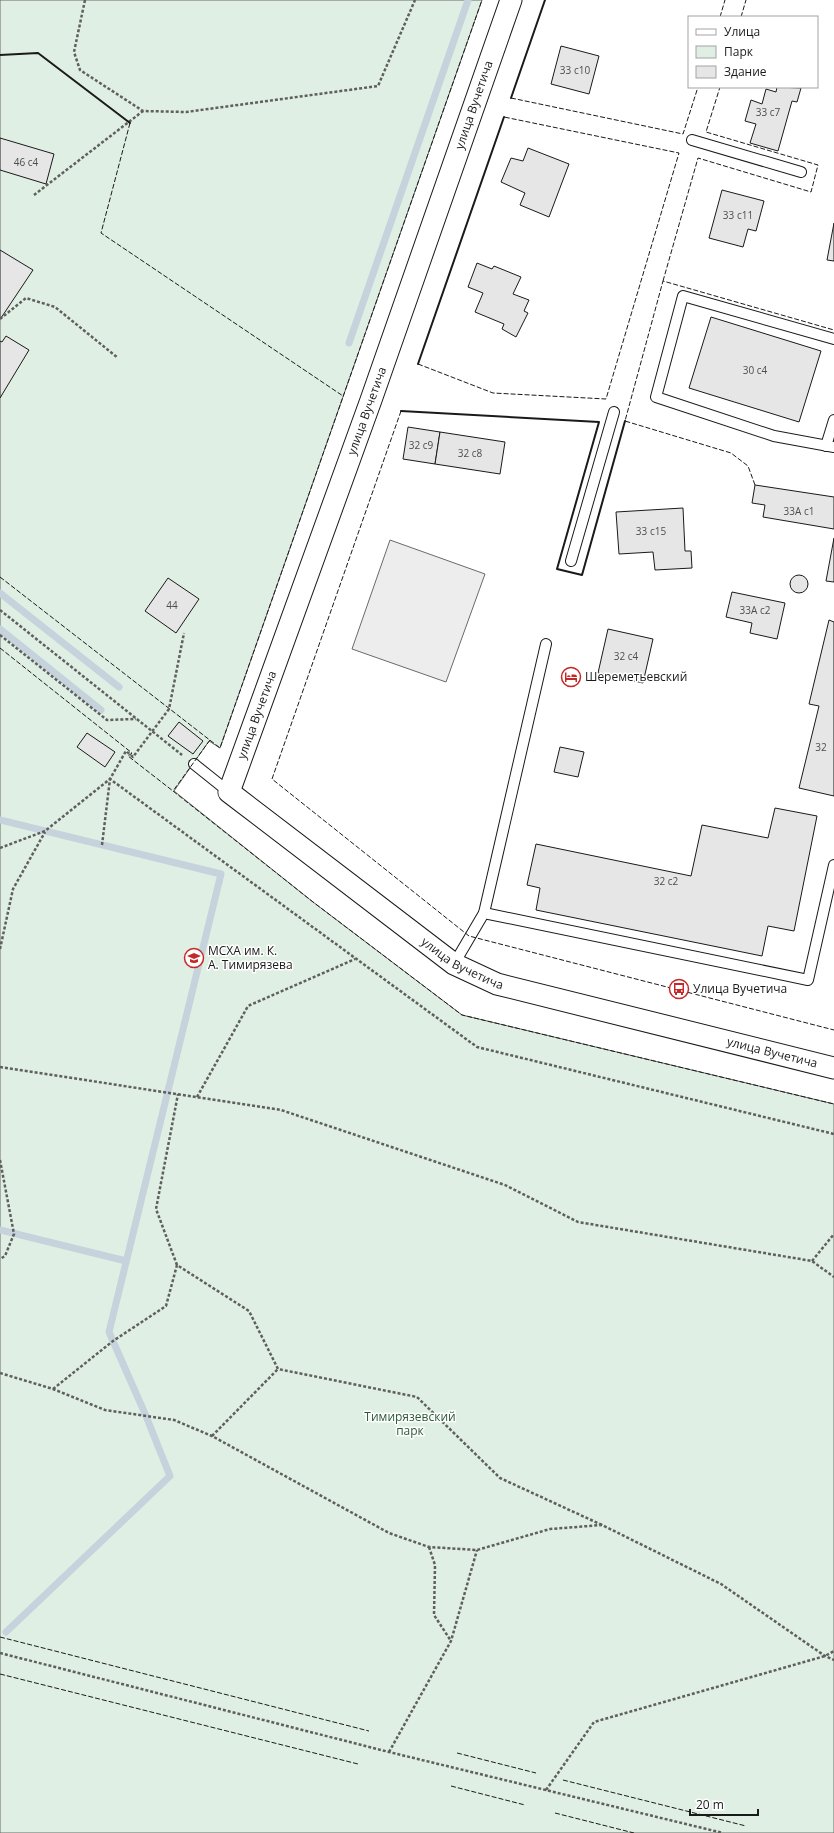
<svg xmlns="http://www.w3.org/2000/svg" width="834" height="1833" viewBox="0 0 834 1833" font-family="'Open Sans',sans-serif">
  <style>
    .green { fill: #e0efe3; stroke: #6a6a6a }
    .parking { fill: #ededed; stroke: #6a6a6a }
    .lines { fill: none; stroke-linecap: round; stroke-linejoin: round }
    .stream { stroke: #c6d2dc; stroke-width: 7 }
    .building { fill: #e6e6e6; stroke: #1a1a1a }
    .lane-casing { stroke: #1a1a1a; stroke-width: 12 }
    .street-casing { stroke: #1a1a1a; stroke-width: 23 }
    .path { stroke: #5f5f5f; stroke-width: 2.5; stroke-dasharray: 3 2; stroke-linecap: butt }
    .lane { stroke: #fff; stroke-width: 10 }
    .street { stroke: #fff; stroke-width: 21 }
    .fence { stroke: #1a1a1a; stroke-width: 1; stroke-dasharray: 5 2; stroke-linecap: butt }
    .wall { stroke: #1a1a1a; stroke-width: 2 }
    .labels { text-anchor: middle; stroke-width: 3; stroke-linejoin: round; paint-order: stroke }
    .number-label { font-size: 10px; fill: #4d4d4d }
    .street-label { font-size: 12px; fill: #1a1a1a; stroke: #fff }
    .poi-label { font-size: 12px; fill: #1a1a1a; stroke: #fff; text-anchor: start }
    .park-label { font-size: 12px; fill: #2b5a34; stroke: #fff }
  </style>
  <rect width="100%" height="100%" fill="#fff"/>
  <path class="green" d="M0 0H482L220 748 209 741 174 791 313 902 462 1015 834 1104V1833H0Z"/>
  <path class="parking" d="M390 540 485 574 446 682 352 649Z"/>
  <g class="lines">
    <g class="stream">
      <path d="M349 343 468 0"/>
      <path d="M0 593 119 687"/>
      <path d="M0 629 101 710"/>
      <path d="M0 820 221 874 109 1332 146 1416 170 1476 6 1632"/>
      <path d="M0 1230 126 1261"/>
    </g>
  </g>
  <g class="building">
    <path d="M561 46 599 56 589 94 551 84Z"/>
    <path d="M777 87 801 88 797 102 792 101 778 151 750 143 756 124 745 121 751 100 762 104 766 89 776 92Z"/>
    <path d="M0 138 54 154 46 184 0 170Z"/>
    <path d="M528 148 569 164 549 217 520 205 525 193 501 182 511 158 523 161Z"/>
    <path d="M722 190 764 201 756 231 748 229 743 247 709 238Z"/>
    <path d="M834 223V261L827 260Z"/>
    <path d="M0 250 33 270 1 318 0 317Z"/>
    <path d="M477 263 492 269 494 266 521 277 513 294 529 300 524 311 528 313 516 337 502 329 504 324 475 312 483 293 468 287Z"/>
    <path d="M711 317 821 351 799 422 689 388Z"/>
    <path d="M6 336 29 350 0 398V341L2 342Z"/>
    <path d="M408 427 440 432 435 464 403 459Z"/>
    <path d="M440 432 505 442 500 474 435 464Z"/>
    <path d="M755 485 834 497V529L763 517 765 505 752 503Z"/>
    <path d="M683 508 685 551H691L692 568 655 570 653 552 619 554 616 512Z"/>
    <path d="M834 538V582L826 581Z"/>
    <circle cx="799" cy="584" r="9"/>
    <path d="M168 578 199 599 176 633 145 611Z"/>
    <path d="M732 592 785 603 777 639 750 633 752 623 726 617Z"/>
    <path d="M829 620 834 622V796L799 788 819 706 809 704Z"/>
    <path d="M608 629 653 639 643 683 598 673Z"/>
    <path d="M179 722 203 741 193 754 168 736Z"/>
    <path d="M87 733 115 752 105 767 77 747Z"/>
    <path d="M560 747 584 752 578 777 554 772Z"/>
    <path d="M775 808 817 816 794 931 768 926 762 956 536 910 540 888 527 885 536 844 691 876 702 825 768 838Z"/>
  </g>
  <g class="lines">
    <g class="lane-casing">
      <g id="lane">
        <path d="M692 140 801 172"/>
        <path d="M834 339 683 296 656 397 774 436 834 447"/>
        <path d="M826 446 834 420"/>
        <path d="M571 561 614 412"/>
        <path d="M194 764 229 792"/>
        <path d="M484 913 808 980 834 865"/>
        <path d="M454 964 484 913 546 644"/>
      </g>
    </g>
    <g class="street-casing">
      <g id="street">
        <path id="s1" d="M511 0 371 400 229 792 454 964 497 984 834 1068"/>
      </g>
    </g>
    <g class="path">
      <path d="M85 0 74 52 80 70 143 111 186 112 378 86 415 0"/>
      <path d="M34 195 143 111"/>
      <path d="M0 319 26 298 55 307 118 358"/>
      <path d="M0 610 182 755"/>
      <path d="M0 635 107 720 136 719"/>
      <path d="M102 845 110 779 126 751 133 757 169 709 184 633"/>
      <path d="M0 848 45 831 110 779 477 1047 834 1134"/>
      <path d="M0 949 13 889 45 832"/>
      <path d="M0 1067 281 1110 505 1185 578 1222 812 1261 834 1277"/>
      <path d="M197 1097 248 1006 355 959"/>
      <path d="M0 1160 14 1234 5 1256 0 1259"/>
      <path d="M812 1261 834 1234"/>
      <path d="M177 1265 156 1209 178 1094"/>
      <path d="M0 1373 53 1389 105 1410 174 1420 212 1436 389 1533 429 1547 477 1550 550 1529 602 1525 721 1584 825 1656 834 1660"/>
      <path d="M53 1389 113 1341 166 1306 177 1265 249 1311 278 1369 417 1397 500 1478 602 1525"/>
      <path d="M212 1436 278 1369"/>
      <path d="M429 1547 435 1565 434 1615 451 1641"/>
      <path d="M0 1653 389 1752 723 1833"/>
      <path d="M389 1752 451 1641 477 1550"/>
      <path d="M546 1790 594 1722 825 1656 834 1651"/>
    </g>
    <use href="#lane" class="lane"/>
    <use href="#street" class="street"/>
    <g class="fence">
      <path d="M720 17 725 0"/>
      <path d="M741 17 746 0"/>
      <path d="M511 98 683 134 698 87"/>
      <path d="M130 123 101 233 343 396"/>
      <path d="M663 281 698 158 811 192 818 165 706 132 720 87"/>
      <path d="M418 364 493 393 606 399 679 153 504 117"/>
      <path d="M401 411 272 779 469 936 834 1030"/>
      <path d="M755 485 748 466 731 453 625 421 663 281 834 330"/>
      <path d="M0 577 220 748 482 0"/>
      <path d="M0 648 132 753 128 756 173 791"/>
      <path d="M210 740 173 791 313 902 462 1015 834 1104"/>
      <path d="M0 1637 369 1731"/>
      <path d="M0 1674 358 1764"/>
      <path d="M457 1753 536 1773"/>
      <path d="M563 1780 746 1826"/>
      <path d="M451 1786 525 1805"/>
      <path d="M555 1813 634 1833"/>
    </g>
    <g class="wall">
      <path d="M0 55 38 53 130 123"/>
      <path d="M511 98 545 0"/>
      <path d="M418 364 504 117"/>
      <path d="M401 411 599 422 557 569 582 575 625 421"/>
    </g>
  </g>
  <defs>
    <g id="hotel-ring" transform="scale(1)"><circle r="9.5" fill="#fff" stroke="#c62828" stroke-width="1.5"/><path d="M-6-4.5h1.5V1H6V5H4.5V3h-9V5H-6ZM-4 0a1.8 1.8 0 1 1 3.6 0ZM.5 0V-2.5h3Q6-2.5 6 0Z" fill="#c62828"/></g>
    <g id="university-ring" transform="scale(1)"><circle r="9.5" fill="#fff" stroke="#c62828" stroke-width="1.5"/><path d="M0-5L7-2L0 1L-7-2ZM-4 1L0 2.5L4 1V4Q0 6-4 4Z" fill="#c62828"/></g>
    <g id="bus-ring" transform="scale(1)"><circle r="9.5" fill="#fff" stroke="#c62828" stroke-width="1.5"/><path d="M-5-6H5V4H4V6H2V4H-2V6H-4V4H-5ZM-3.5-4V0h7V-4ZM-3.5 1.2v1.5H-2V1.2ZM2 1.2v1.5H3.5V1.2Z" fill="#c62828"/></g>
  </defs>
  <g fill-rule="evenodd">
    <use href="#hotel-ring" x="571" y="677"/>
    <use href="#university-ring" x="194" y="958"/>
    <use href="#bus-ring" x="679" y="989"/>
  </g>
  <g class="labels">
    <g class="number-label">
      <text x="575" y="74">33 с10</text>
      <text x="768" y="116">33 с7</text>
      <text x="26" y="166">46 с4</text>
      <text x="738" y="219">33 с11</text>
      <text x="755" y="374">30 с4</text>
      <text x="421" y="449">32 с9</text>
      <text x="470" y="457">32 с8</text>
      <text x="799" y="515">33А с1</text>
      <text x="651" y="535">33 с15</text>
      <text x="172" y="609">44</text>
      <text x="755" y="614">33А с2</text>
      <text x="626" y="660">32 с4</text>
      <text x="821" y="751">32</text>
      <text x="666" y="885">32 с2</text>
    </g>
    <g class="street-label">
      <text transform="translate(474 105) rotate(-71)" y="4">улица Вучетича</text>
      <text transform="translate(367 411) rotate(-70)" y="4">улица Вучетича</text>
      <text transform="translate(257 715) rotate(-70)" y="4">улица Вучетича</text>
      <text dy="4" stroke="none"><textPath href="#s1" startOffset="1131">улица Вучетича</textPath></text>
      <text dy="4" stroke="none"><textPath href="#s1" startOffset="1455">улица Вучетича</textPath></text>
    </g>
    <g class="poi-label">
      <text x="585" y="681">Шереметьевский</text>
      <text x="208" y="955">МСХА им. К.<tspan x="208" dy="14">А. Тимирязева</tspan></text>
      <text x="693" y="993">Улица Вучетича</text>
    </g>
    <g class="park-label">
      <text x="410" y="1421">Тимирязевский<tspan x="410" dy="14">парк</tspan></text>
    </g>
  </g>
  <rect x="688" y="16" width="130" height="72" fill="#ffffff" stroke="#a3a3a3"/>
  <rect x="696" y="29" width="20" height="6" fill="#ffffff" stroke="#a3a3a3"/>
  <text x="724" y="36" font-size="12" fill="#1a1a1a">Улица</text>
  <rect x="696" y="46" width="20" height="12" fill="#e0efe3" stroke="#a3a3a3"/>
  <text x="724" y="56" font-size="12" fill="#1a1a1a">Парк</text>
  <rect x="696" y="66" width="20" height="12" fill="#e6e6e6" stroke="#a3a3a3"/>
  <text x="724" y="76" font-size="12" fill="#1a1a1a">Здание</text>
  <path d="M690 1809v6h68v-6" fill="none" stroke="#1a1a1a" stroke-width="2"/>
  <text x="696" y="1809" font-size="12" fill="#1a1a1a" stroke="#ffffff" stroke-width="3" paint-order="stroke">20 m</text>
</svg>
